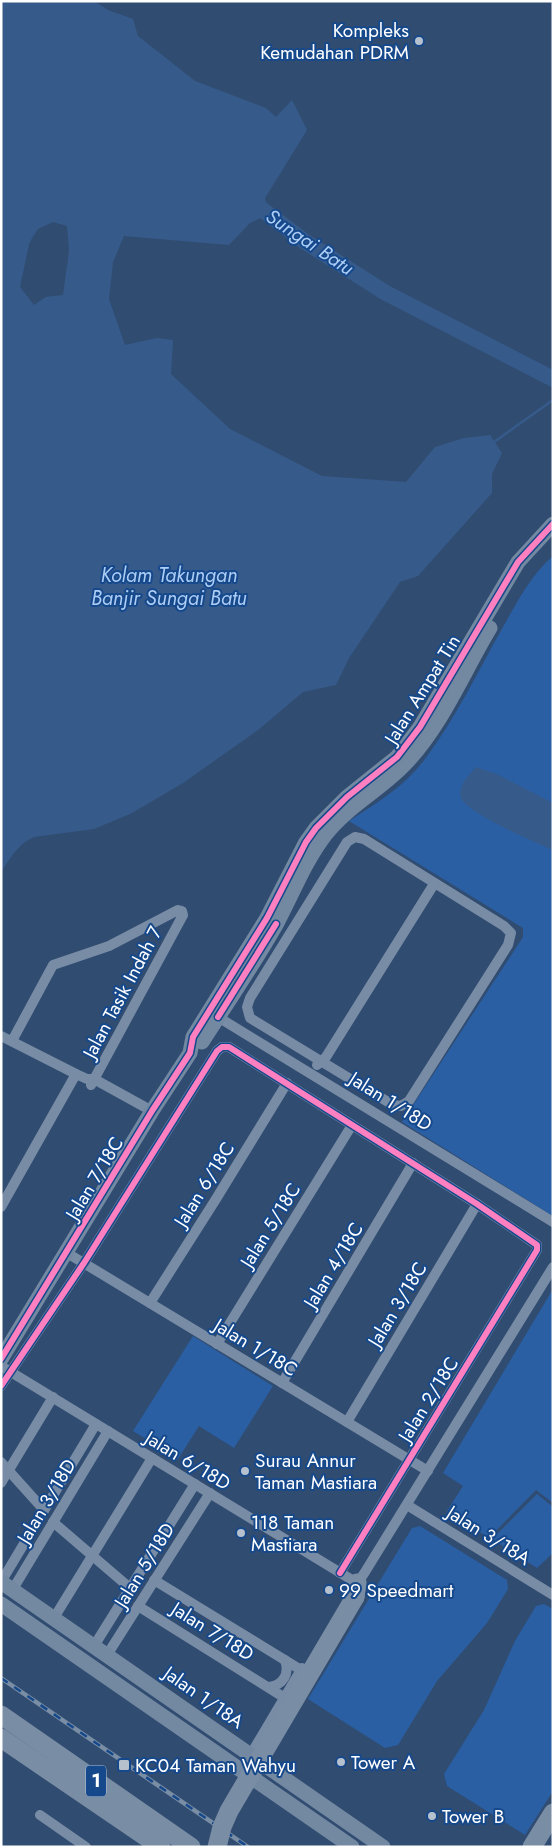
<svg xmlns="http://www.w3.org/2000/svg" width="554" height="1848" viewBox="0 0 554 1848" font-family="Jost,sans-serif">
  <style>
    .green { fill: #2a5fa3 }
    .water { fill: #365b8b; fill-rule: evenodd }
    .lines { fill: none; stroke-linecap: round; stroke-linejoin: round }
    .stream { stroke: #365b8b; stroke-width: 2.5 }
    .river { stroke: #365b8b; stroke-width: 16 }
    .street { stroke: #788ca5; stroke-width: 10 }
    .secondary { stroke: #7388a1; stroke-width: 15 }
    .highway { stroke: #798da4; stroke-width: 19 }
    .rail-casing { stroke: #798da4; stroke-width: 4.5 }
    .rail { stroke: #16498c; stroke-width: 2.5; stroke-dasharray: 8; stroke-linecap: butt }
    .highway-bridge { stroke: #798da4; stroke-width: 19 }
    .cycleway-casing { stroke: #16498c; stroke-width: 9 }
    .cycleway { stroke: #ff80c0; stroke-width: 6 }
    .poi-dot { fill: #b7c0cd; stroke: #16498c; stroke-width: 2 }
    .labels { text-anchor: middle; stroke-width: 4; stroke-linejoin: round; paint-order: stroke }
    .shield { fill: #16498c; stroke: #b9c8dc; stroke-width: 1 }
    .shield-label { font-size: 18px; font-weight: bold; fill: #fff }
    .poi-label { font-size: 19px; fill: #fff; stroke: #16498c; text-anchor: start }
    .street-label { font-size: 19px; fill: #fff; stroke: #16498c }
    .water-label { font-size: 20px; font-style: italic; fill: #accdf6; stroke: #16498c }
  </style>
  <rect width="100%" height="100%" fill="#314c71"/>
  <g class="green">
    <path d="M553 556V1216L402 1122 523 937V928L349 821C377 803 405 786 425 759 456 718 478 671 503 627 517 602 531 575 553 556Z"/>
    <path d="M553 1289V1503L536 1490 489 1538 447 1511 463 1486 443 1473Z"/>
    <path d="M193 1336 273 1386 234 1448 199 1426 178 1459 133 1431Z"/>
    <path d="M537 1494 553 1507V1553L537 1568 492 1539Z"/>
    <path d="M420 1526 507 1580 508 1589 487 1623 437 1681 398 1745 385 1748 308 1699 412 1528Z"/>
    <path d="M544 1604 553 1609V1791L525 1835 447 1786 444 1774 484 1710 515 1641 536 1606Z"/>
  </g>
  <g class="water">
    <path d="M1 1H94L108 10 133 19 138 36 195 81 266 108 276 117 292 100 307 130 265 198 269 214 250 223 229 245 124 236 113 262 109 299 125 345 157 338 173 340 171 374 230 429 322 476 406 482 435 447 464 438 490 435 502 453 492 474V493L418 576 400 582 349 658 336 685 303 692 258 730 183 783 132 813 94 829 34 837C18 844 11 857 1 872ZM53 222 67 226 69 251 63 295 46 297 34 305 20 287 29 244 32 238 38 229Z"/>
    <path d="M476 767 499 775 553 803V850C536 843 467 813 461 798 457 786 469 775 476 767Z"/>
  </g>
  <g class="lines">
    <path class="stream" d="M494 442 553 400"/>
    <path class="river" d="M250 211 260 208 304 241 386 293 553 379"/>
    <g class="street">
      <path d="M355 837 364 839 504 926 511 933 508 945 409 1101 401 1106 393 1105 250 1018 247 1007 250 998 347 842Z"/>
      <path d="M213 1014 553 1222"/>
      <path d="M1 1036 76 1074 87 1079H94L152 1111"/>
      <path d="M12 1041 53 965 109 946 178 910 182 911 183 915 91 1085"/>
      <path d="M317 1065 326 1057 434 884"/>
      <path d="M1 1207 76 1074"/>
      <path d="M67 1253 428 1471"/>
      <path d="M150 1303 216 1199 287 1083"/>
      <path d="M217 1344 352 1125"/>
      <path d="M1 1366 357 1583"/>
      <path d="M282 1383 413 1163"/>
      <path d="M1 1386 84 1263 217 1051 222 1047H229L477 1204 537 1245V1250L340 1573"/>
      <path d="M347 1422 477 1204"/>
      <path d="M1 1462 44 1510"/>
      <path d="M1 1483 53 1397"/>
      <path d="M407 1505 553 1595"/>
      <path d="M53 1522 130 1588"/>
      <path d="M154 1580 301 1670"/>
      <path d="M1 1582 96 1424"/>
      <path d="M355 1587 365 1572 553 1267"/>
      <path d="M13 1589 108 1431"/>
      <path d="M138 1606 285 1698"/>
      <path d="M54 1618 152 1458"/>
      <path d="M94 1646 195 1484"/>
      <path d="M107 1655 210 1493"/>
      <path d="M269 1687C283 1685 290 1674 285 1660"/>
      <path d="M241 1771 302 1668"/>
      <path d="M40 1815 86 1847"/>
    </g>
    <g class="secondary">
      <path d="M202 1042C227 1003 254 964 277 923 293 893 305 861 326 834 349 805 382 789 406 763 442 725 463 673 490 628"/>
      <path d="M1 1359 152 1111 190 1053 193 1037 267 918 306 842 316 828 347 797 397 757 420 727 518 562 553 524"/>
      <path d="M1 1582 383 1847"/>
      <path d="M1 1604 352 1847"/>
    </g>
    <g class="highway">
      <path d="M355 1597 357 1583"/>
      <path d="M1 1715 191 1847"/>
      <path d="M1 1738 161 1847"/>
      <path d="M532 1847 553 1813"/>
    </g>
    <g class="rail-casing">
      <path id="rail" d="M1 1678 248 1847"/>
    </g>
    <use href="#rail" class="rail"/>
    <path class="highway-bridge" d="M217 1847 222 1827 229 1811 355 1597"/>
    <g class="cycleway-casing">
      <g id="cycleway">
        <path d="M218 1017 276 924"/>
        <path d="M1 1359 152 1111 190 1053 193 1037 267 918 306 842 316 828 347 797 397 757 420 727 518 562 553 524"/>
        <path d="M1 1386 84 1263 217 1051 222 1047H229L477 1204 537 1245V1250L340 1573"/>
      </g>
    </g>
    <use href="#cycleway" class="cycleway"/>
  </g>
  <g class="poi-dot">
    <circle cx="419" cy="41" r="5"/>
    <circle cx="245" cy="1471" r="5"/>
    <circle cx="241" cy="1533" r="5"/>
    <circle cx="329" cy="1590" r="5"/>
    <circle cx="341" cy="1762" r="5"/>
    <rect x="118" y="1759" width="12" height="12" rx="2.5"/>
    <circle cx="432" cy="1816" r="5"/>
  </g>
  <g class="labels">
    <rect class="shield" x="86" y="1765.5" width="20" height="31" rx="4"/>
    <g class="shield-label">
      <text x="96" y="1787">1</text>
    </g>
    <g class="poi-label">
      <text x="409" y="37" text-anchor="end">Kompleks<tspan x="409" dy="22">Kemudahan PDRM</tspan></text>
      <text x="255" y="1467">Surau Annur<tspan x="255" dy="22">Taman Mastiara</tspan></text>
      <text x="251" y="1529">118 Taman<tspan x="251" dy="22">Mastiara</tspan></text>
      <text x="339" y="1597">99 Speedmart</text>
      <text x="351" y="1769">Tower A</text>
      <text x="135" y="1772">KC04 Taman Wahyu</text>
      <text x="442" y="1823">Tower B</text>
    </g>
    <g class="street-label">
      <text transform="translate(422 689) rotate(-58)" y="7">Jalan Ampat Tin</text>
      <text transform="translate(122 992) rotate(-62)" y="7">Jalan Tasik Indah 7</text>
      <text transform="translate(391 1101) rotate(32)" y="7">Jalan 1/18D</text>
      <text transform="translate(94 1178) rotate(-59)" y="7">Jalan 7/18C</text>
      <text transform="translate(204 1184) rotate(-58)" y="7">Jalan 6/18C</text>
      <text transform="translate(270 1225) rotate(-58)" y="7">Jalan 5/18C</text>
      <text transform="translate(333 1265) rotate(-59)" y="7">Jalan 4/18C</text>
      <text transform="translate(397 1304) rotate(-59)" y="7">Jalan 3/18C</text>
      <text transform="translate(256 1347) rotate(31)" y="7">Jalan 1/18C</text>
      <text transform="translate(428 1399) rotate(-58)" y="7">Jalan 2/18C</text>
      <text transform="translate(188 1460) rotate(31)" y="7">Jalan 6/18D</text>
      <text transform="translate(46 1501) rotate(-59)" y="7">Jalan 3/18D</text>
      <text transform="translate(489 1535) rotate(32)" y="7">Jalan 3/18A</text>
      <text transform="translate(144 1565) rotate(-58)" y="7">Jalan 5/18D</text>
      <text transform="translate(213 1631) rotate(32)" y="7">Jalan 7/18D</text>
      <text transform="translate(204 1697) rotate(35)" y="7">Jalan 1/18A</text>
    </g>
    <g class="water-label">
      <text transform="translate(310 242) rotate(34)" y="7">Sungai Batu</text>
      <text x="169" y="582">Kolam Takungan<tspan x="169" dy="23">Banjir Sungai Batu</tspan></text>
    </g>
  </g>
  <rect width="554" height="1848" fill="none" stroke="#ffffff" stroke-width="5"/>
</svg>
